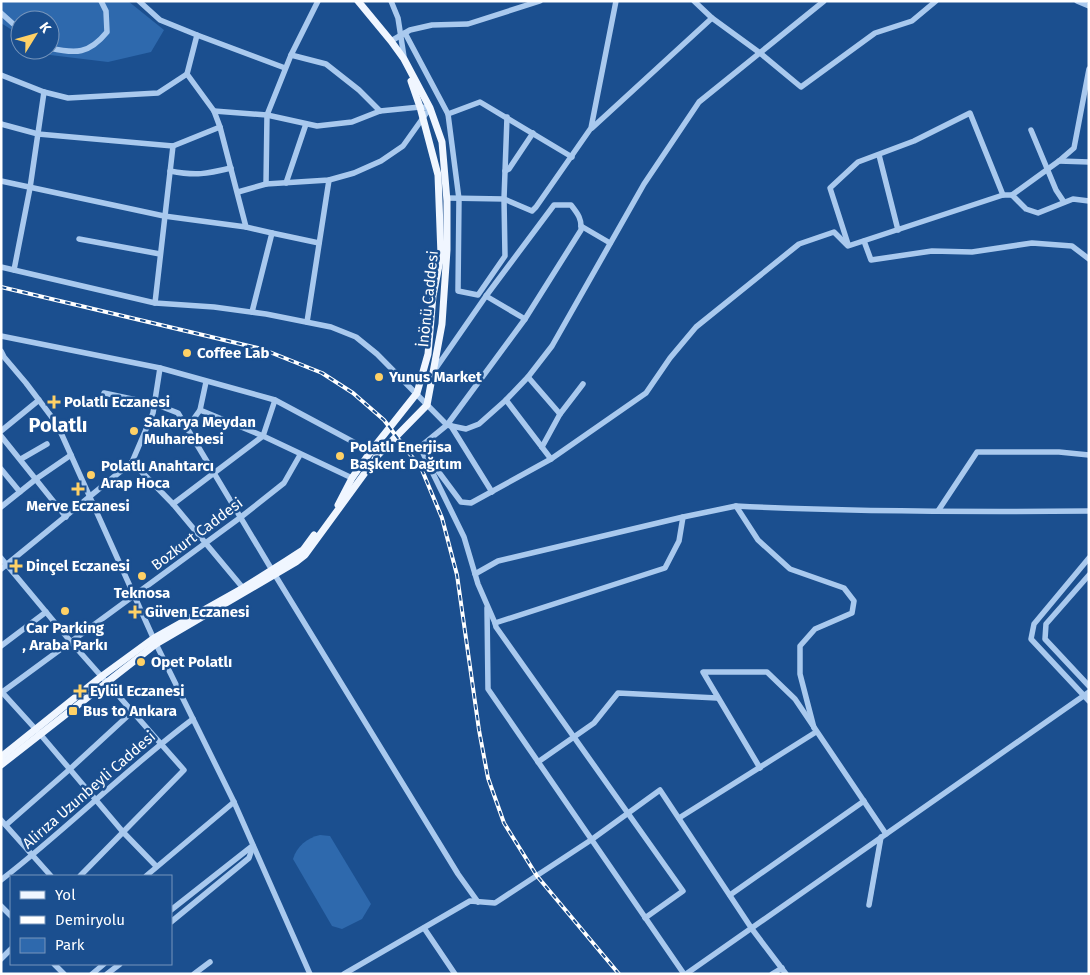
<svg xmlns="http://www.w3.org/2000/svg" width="1090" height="975" viewBox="0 0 1090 975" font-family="'Fira Sans',sans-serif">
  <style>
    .green { fill: #2e69ad }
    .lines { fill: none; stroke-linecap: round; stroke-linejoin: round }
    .minor { stroke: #a9c9ee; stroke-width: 5.5 }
    .major { stroke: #f0f6ff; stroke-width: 7 }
    .rail-casing { stroke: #fff; stroke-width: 4 }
    .rail { stroke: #1b4f8f; stroke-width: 2; stroke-dasharray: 5.5; stroke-linecap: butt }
    .poi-dot { fill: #ffd166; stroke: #1b4f8f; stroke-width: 2 }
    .labels { text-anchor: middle; stroke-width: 5; stroke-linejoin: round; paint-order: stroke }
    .street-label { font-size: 15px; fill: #fff; stroke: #1b4f8f }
    .poi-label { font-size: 15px; font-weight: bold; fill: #fff; stroke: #1b4f8f; text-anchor: start }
    .district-label { font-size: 20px; font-weight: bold; fill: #fff; stroke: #1b4f8f }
  </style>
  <rect width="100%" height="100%" fill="#1b4f8f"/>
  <g class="green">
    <path d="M1 1H128L164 30 151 52 108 62 50 55 43 50H50V20H20V35L1 23Z"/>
    <path d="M320 835 330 836 371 904 362 919 342 929 332 926 293 859C297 846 307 838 320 835Z"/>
  </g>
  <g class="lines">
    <g class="minor">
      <path d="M139 1 160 20 197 35 187 74 214 111 220 127 246 227 272 233 252 312"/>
      <path d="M391 1 398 18 404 57"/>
      <path d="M694 1 712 18 760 53 801 87 875 33 912 21 936 1"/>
      <path d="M1077 1 1089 6"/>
      <path d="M1 13 20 30"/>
      <path d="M405 33 448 114 459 199 458 291 478 295 505 256 504 199 507 117"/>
      <path d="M197 35 285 68"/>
      <path d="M391 41 410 30 432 25 468 24 540 1"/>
      <path d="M50 48C76 54 89 54 107 32L106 11 101 1"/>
      <path d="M291 55 326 64 359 90 380 111"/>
      <path d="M1 75 44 92 68 98 158 93 187 74"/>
      <path d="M214 111 267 115 317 126 352 122 380 111 420 107 430 108 403 146 381 161 354 173 329 180 266 184 238 192"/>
      <path d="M448 114 480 102 572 157"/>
      <path d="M1 124 38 134 173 146 220 127"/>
      <path d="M592 128 712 18"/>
      <path d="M1031 130 1056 190 1064 202"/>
      <path d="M879 155 898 230"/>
      <path d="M1059 161 1089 162"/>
      <path d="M170 171C196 176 206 174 231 168"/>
      <path d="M505 171 509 169 533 133"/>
      <path d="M1 181 164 216 246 227"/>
      <path d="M286 183 306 124"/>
      <path d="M266 184 267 115 291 55 318 1"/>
      <path d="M1012 195 1026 209 1038 213 1073 199 1089 201"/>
      <path d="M447 198 504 199 532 211 536 207 591 128 616 1"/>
      <path d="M581 226 610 243"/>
      <path d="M272 233 319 243"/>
      <path d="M79 239 160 254"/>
      <path d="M864 241 871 260 932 251 972 252 1032 243 1072 246 1089 259"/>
      <path d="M848 244 830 188 858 162 914 141 970 113 1003 195"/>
      <path d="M1 267 155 303 214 307 266 314 331 327 356 337 377 354 447 425 466 429 479 424 506 400 528 377 552 346 644 184 699 102 824 1"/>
      <path d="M14 270 30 188 44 92"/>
      <path d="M486 296 525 319"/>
      <path d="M155 303 173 146"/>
      <path d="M307 322 329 180"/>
      <path d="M1 336 160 368 275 400 374 453"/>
      <path d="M1 351 4 357 26 383 57 424 156 644 234 802 310 974"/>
      <path d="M434 371 486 296 554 205H571C578 214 582 219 581 230L525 319 447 425 420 447 464 537 478 584 495 623 496 627 683 891 645 918"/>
      <path d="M528 377 560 414"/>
      <path d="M104 393 155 404 178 413 272 570"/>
      <path d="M506 400 551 459"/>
      <path d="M200 410 263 436 352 478"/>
      <path d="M451 426 492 492"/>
      <path d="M187 428 200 410 206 382"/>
      <path d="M1 431 39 400"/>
      <path d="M1 436 66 517"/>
      <path d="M542 447 560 414 583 384"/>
      <path d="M21 459 47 444"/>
      <path d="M429 459 461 502 471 503 551 459 646 393 670 358 696 327 799 244 834 232 848 246 1003 195H1012L1059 161 1074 148 1089 69"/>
      <path d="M132 462 173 504 243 588"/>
      <path d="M1 469 20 492"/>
      <path d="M173 504 263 436 275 400"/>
      <path d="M736 506C854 512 971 512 1089 511"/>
      <path d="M1 507 36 479 71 455"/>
      <path d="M938 511 977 452H1059L1089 455"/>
      <path d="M1 558 71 642 184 770 80 876"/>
      <path d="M1089 558 1034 624 1031 639 1089 701"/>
      <path d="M1 569 132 462 153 413 160 368"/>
      <path d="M475 574 498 561 683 517 736 506 758 540 790 569 844 588 854 601 852 613 815 629 800 646V674L814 728"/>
      <path d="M275 575 458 874 478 902"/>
      <path d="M1089 575 1046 624 1045 639 1089 686"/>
      <path d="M487 608 488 689 684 974"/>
      <path d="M495 623 665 568 679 541 683 517"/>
      <path d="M1 646 46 612"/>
      <path d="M1 691 40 734 123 832 156 866"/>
      <path d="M1 693 241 517 284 483 300 455"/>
      <path d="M538 762 594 723 618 693 717 698"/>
      <path d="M760 768 703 672H767L795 699 886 834"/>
      <path d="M679 818 816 732"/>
      <path d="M1 820 51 876"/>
      <path d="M6 825 70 769 133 711"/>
      <path d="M146 876 234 802"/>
      <path d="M1 880C67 829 126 769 193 719"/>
      <path d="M730 895 864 801"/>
      <path d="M869 905 881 837"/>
      <path d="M1 906 11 916"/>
      <path d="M171 910 251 847"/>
      <path d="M171 922 249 858 253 846"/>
      <path d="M424 928 455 974"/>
      <path d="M1 959 11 949"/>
      <path d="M54 964 64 974"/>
      <path d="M92 974 104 964"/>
      <path d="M107 974 120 964"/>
      <path d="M194 974 210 962"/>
      <path d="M344 974 470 901 495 903 591 840 660 790 752 929 786 974"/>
      <path d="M686 974 1089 692"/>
      <path d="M772 974 782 968"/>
    </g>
    <g class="major">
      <path d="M338 505 352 478 371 451 417 393 428 354 433 296 441 255 438 175 420 107 411 81"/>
      <path d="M1 757 102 676 154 638 243 588 286 561 303 550 314 535"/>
      <path d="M1 765 156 644 296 562 305 555 378 455 427 405 442 324 447 250V201L442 142 430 108 404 59 391 41 358 1"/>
    </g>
    <g class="rail-casing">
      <path id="rail" d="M1 287 262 349 322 373 353 393 384 420 422 470 442 518 457 575 479 730 488 778 504 823 537 876 619 974"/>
    </g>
    <use href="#rail" class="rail"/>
  </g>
  <g class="poi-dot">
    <circle cx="187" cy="353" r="5"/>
    <circle cx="379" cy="377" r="5"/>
    <path d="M51.5 394.5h5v5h5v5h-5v5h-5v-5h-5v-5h5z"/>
    <circle cx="134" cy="431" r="5"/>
    <circle cx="340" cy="456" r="5"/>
    <circle cx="91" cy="475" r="5"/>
    <path d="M75.5 481.5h5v5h5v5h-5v5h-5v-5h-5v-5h5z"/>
    <path d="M13.5 558.5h5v5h5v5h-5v5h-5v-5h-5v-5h5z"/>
    <circle cx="142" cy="576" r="5"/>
    <circle cx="65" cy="611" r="5"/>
    <path d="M132.5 604.5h5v5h5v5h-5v5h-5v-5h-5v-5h5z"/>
    <circle cx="141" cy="662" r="5"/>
    <path d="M77.5 683.5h5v5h5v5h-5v5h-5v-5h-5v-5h5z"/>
    <rect x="68" y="706" width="10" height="10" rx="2.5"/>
  </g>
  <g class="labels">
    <g class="street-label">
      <text transform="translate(428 299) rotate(-84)" y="5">İnönü Caddesi</text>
      <text transform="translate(197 534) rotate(-37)" y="5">Bozkurt Caddesi</text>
      <text transform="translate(89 790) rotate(-41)" y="5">Alirıza Uzunbeyli Caddesi</text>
    </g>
    <g class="poi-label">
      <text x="197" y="358">Coffee Lab</text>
      <text x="389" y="382">Yunus Market</text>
      <text x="64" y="407">Polatlı Eczanesi</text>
      <text x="144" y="427">Sakarya Meydan<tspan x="144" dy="17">Muharebesi</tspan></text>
      <text x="350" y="452">Polatlı Enerjisa<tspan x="350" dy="17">Başkent Dağıtım</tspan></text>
      <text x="101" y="471">Polatlı Anahtarcı<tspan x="101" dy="17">Arap Hoca</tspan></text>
      <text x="78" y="511" text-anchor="middle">Merve Eczanesi</text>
      <text x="26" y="571">Dinçel Eczanesi</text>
      <text x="142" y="598" text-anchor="middle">Teknosa</text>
      <text x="145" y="617">Güven Eczanesi</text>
      <text x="65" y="633" text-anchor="middle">Car Parking<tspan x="65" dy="17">, Araba Parkı</tspan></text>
      <text x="151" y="667">Opet Polatlı</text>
      <text x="90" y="696">Eylül Eczanesi</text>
      <text x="83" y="716">Bus to Ankara</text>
    </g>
    <g class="district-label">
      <text x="58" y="432">Polatlı</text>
    </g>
  </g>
  <rect width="1090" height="975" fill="none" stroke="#ffffff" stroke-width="5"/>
  <rect x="10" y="875" width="162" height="90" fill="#1b4f8f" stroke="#7695bc"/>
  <rect x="20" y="891" width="25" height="8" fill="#f0f6ff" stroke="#7695bc"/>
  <text x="55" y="900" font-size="15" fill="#ffffff">Yol</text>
  <rect x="20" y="916" width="25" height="8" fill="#ffffff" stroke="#7695bc"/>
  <text x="55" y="925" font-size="15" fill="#ffffff">Demiryolu</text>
  <rect x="20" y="938" width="25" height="15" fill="#2e69ad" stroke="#7695bc"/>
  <text x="55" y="950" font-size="15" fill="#ffffff">Park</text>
  <g transform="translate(35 35) rotate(53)"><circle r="24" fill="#1b4f8f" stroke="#7695bc"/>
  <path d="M0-4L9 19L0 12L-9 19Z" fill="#ffd166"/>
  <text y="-8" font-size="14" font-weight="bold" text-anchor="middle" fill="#ffffff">K</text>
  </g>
</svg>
